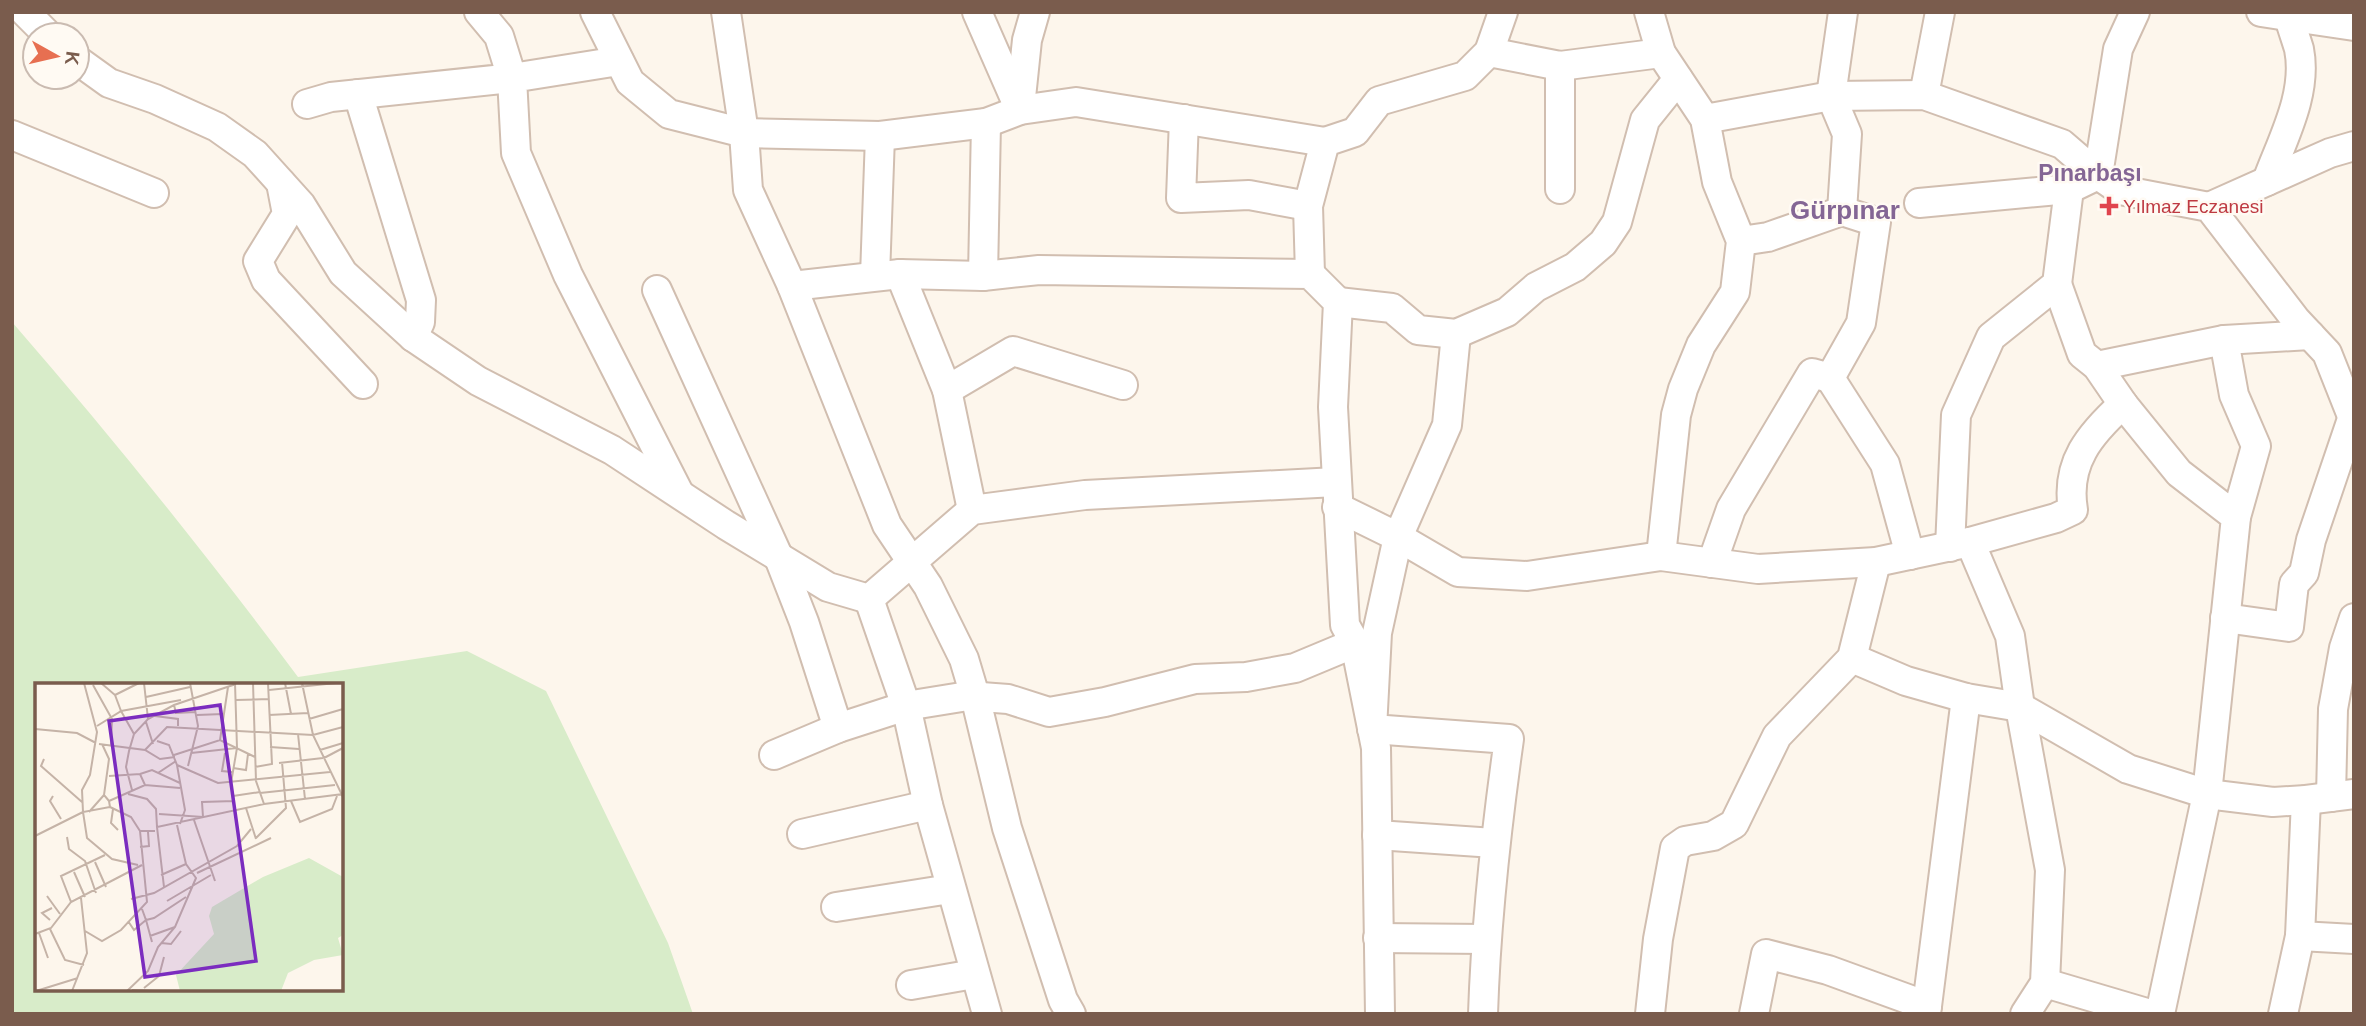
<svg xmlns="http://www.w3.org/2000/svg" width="2366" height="1026" viewBox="0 0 2366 1026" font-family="Arial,sans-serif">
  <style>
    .green { fill: #d8ecc9; fill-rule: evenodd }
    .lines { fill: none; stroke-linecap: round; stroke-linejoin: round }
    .minor-casing { stroke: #d1beb0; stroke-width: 32 }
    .minor { stroke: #fff; stroke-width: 28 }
    .health-dot { fill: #e0444e; stroke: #fffaf3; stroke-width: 2.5 }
    .labels { text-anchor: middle; stroke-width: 5; stroke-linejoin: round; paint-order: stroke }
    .health-label { font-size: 19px; fill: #be3a42; stroke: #fffaf3; text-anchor: start }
    .quarter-label { font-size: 23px; font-weight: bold; fill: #846695; stroke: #fffaf3 }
    .district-label { font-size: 26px; font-weight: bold; fill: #846695; stroke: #fffaf3 }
    .inset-road { fill: none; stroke: #c5b3a7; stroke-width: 2 }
    .view { fill: #7b2cbf; fill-opacity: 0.15; stroke: #7b2cbf; stroke-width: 3.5 }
    .inset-edge { fill: none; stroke: #7a5c4d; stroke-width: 3.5 }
  </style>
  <rect width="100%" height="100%" fill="#fdf6ec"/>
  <path class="green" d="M12 322C112 437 207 555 298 677L467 651 546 691 668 943 693 1014H12ZM37 685H341V989H37Z"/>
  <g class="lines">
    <g class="minor-casing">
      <g id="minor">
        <path d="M25 12 48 35"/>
        <path d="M595 12 630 82 669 114 744 133 880 136 986 123 1020 110 1076 102 1325 142"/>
        <path d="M726 12 744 133 748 190 792 286 887 525 928 586 964 659 975 696 1007 828 1063 1000 1071 1014"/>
        <path d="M977 12 1020 110"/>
        <path d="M1649 12 1661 53 1705 119 1717 182 1741 241 1735 292 1701 345 1683 389 1676 415 1661 556"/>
        <path d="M2261 12 2354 26"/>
        <path d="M1489 52 1560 66 1661 53"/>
        <path d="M77 60 109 83 155 99 217 127 255 154 301 205 343 273 413 337 478 381 612 450 726 525 828 587 869 599 972 510 1085 495 1336 482"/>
        <path d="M619 61 512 78 516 153 568 275 678 491"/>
        <path d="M358 94 421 300 420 322 413 337"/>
        <path d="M1924 95 1940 12"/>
        <path d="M307 104 331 97 512 78 499 36 479 12"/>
        <path d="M1020 107 1027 40 1035 12"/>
        <path d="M1184 119 1181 198 1249 195 1308 206"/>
        <path d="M1705 119 1831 96 1924 95 2062 144 2098 175 2120 190 2209 207 2296 320 2327 353 2354 421"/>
        <path d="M12 135 154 193"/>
        <path d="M2098 175 2118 49 2135 12"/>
        <path d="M2267 181C2282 140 2308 94 2299 49 2296 39 2292 28 2289 17"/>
        <path d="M281 183 287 214 258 261 266 280 363 384"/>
        <path d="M1560 189V66"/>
        <path d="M1919 203 2069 189"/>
        <path d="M2209 207 2330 153 2354 146"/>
        <path d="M1741 241 1768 237 1842 211 1847 134 1831 96 1843 12"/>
        <path d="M900 274 947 390 972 510"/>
        <path d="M1310 274 1308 206 1325 142 1355 132 1379 101 1465 76 1489 52 1503 12"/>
        <path d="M875 276 880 136"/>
        <path d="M983 276 986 123"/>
        <path d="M2057 284 2082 354 2097 366 2123 404 2179 473 2236 517 2207 794 2160 1014"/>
        <path d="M792 286 900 274 983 276 1039 270 1310 274 1338 302 1333 407 1345 625 1355 643 1376 748 1380 1014"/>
        <path d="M657 290 779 558 804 622 838 728"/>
        <path d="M1338 302 1392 308 1418 330 1456 334 1507 312 1536 287 1575 267 1603 243 1617 222 1645 120 1678 79"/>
        <path d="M1456 334 1447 425 1398 537 1377 633 1372 729 1509 739C1496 831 1486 921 1483 1014"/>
        <path d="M2224 340 2234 395 2256 446 2236 517"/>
        <path d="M2097 366 2224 340 2310 335"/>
        <path d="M1830 378 1885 464 1910 555"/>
        <path d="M947 390 1013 351 1123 385"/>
        <path d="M1337 507 1398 537 1458 572 1527 576 1661 556 1758 569 1876 562 1970 542 2056 518 2073 510C2065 463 2090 434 2123 404"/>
        <path d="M1970 542 2010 636 2020 707 2050 870 2045 983 2025 1014"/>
        <path d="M1950 547 1956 415 1991 337 2057 284 2069 189 2098 175"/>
        <path d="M1712 563 1731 509 1812 373 1830 378 1861 323 1876 222 1842 211"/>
        <path d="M869 599 906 706 928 805 987 1014"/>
        <path d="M2225 618 2289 627 2294 584 2304 573 2311 540 2352 419"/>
        <path d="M1852 658 1906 681 1966 698 2020 707 2128 769 2207 794 2273 802 2306 800 2354 794"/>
        <path d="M774 755 838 728 906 706 968 696 1008 699 1049 712 1105 702 1195 679 1246 677 1295 668 1355 643"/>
        <path d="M2331 797 2333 709 2344 648 2354 618"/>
        <path d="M802 834 928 805"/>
        <path d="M1377 835 1494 843"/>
        <path d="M836 907 950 889"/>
        <path d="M2300 936 2354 939"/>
        <path d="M1378 938 1486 939"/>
        <path d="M2045 983 2150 1014"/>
        <path d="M911 985 974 974"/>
        <path d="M1650 1014 1658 939 1675 848 1685 841 1713 836 1734 824 1777 736 1852 658 1876 562"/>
        <path d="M1754 1014 1766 954 1828 970 1927 1006"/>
        <path d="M1926 1014 1966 698"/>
        <path d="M2283 1014 2300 936 2306 800"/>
      </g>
    </g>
    <use href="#minor" class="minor"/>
  </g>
  <path class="health-dot" d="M2105.5 195.5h7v7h7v7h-7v7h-7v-7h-7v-7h7z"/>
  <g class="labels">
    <g class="health-label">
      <text x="2123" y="213">Yılmaz Eczanesi</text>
    </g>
    <g class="quarter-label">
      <text x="2090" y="181">Pınarbaşı</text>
    </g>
    <g class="district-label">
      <text x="1845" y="219">Gürpınar</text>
    </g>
  </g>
  <g transform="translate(35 683)">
    <rect width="308" height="308" fill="#fdf6ec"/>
    <path d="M274 175 308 194V252L303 255 308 272 279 277 253 290 246 308H145L141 292 179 251 174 233 177 224 228 194Z" fill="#d8ecc9"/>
    <path class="inset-road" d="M109 0 113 36M218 0 221 98 229 121M250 0 256 31M267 0 278 52 308 114M58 2 77 36 76 62M234 7 301 0M80 12 104 0M111 14 155 4M201 17 234 16M139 22 141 30 161 29M162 32 188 31M234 32 273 30M120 33 143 36V43M274 36 308 26M111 39 118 61M62 43 86 28 80 12 66 0M0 46 42 50 61 60M99 51 86 28 146 17M263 51 270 116M185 57 193 4M122 58 134 62 142 82 150 127 145 141M64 61 110 67 125 76 140 74M67 61 74 76 69 112 74 118M235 64 264 66M110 67 132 44 278 52 308 44M285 67 308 60M156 70 202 65M190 70 187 88 197 89M139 72 185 57 220 74M289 75 308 65M9 76 6 83 47 119M244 80 288 75M142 82 183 100 295 89M153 83 163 43 155 0M220 84 237 81 233 0M198 85 211 87 213 71M123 90 141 78M105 91 117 87 145 100M74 93 105 91 110 102M97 107 91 84 94 68 99 51 113 36 139 22 201 1M225 110 300 102M93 111 112 116 121 126 122 144M18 113 15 118 26 136M198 113 225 109M74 118 75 124 48 129 52 155 77 176 103 182M74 118 110 102 145 105M256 118 265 139 297 126 302 113M75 124 96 134 105 148H120M211 125 221 156M78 126 76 140 83 147M48 129 47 107 55 92 62 49 49 0M54 129 69 112M200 129 196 100 202 65 200 0M124 131 168 134 167 119 199 118M159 137 180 198M0 153 48 129M32 154 34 166 50 178 61 210M221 155 251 125 247 79M105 164 114 163 113 149M60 179 71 204M39 189 50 214M162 190 236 155M126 192 151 181M129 204 122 144 229 121 308 111M12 213 25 231M96 216 119 210 202 163 216 146M132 218 176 192M36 219 26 193 70 172M107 226 111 237 119 235 151 214M15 237 7 230 17 225M93 238 99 247 111 237 117 259M15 246 30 277 49 282M50 248 67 258 86 247 112 219 105 148M4 250 13 275M0 251 16 245 36 219 107 182M115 253 140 244M126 260 136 261 146 248M109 305 124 293 129 274M97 307 119 308M1 308 43 295M37 308 52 270 46 215M92 308 113 288 123 264 140 244 161 195 151 181 142 142"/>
    <path class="view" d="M185 22 221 278 110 294 74 38Z"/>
    <rect width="308" height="308" class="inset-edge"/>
  </g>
  <rect width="2366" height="1026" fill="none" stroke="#7a5c4d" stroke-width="28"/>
  <g transform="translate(56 56) rotate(98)"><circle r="33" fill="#fffaf3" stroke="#cabbb1" stroke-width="2"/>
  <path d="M0-5L12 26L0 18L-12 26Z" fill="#e76f51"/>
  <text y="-10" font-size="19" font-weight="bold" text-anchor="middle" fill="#7a5c4d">K</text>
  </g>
</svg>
